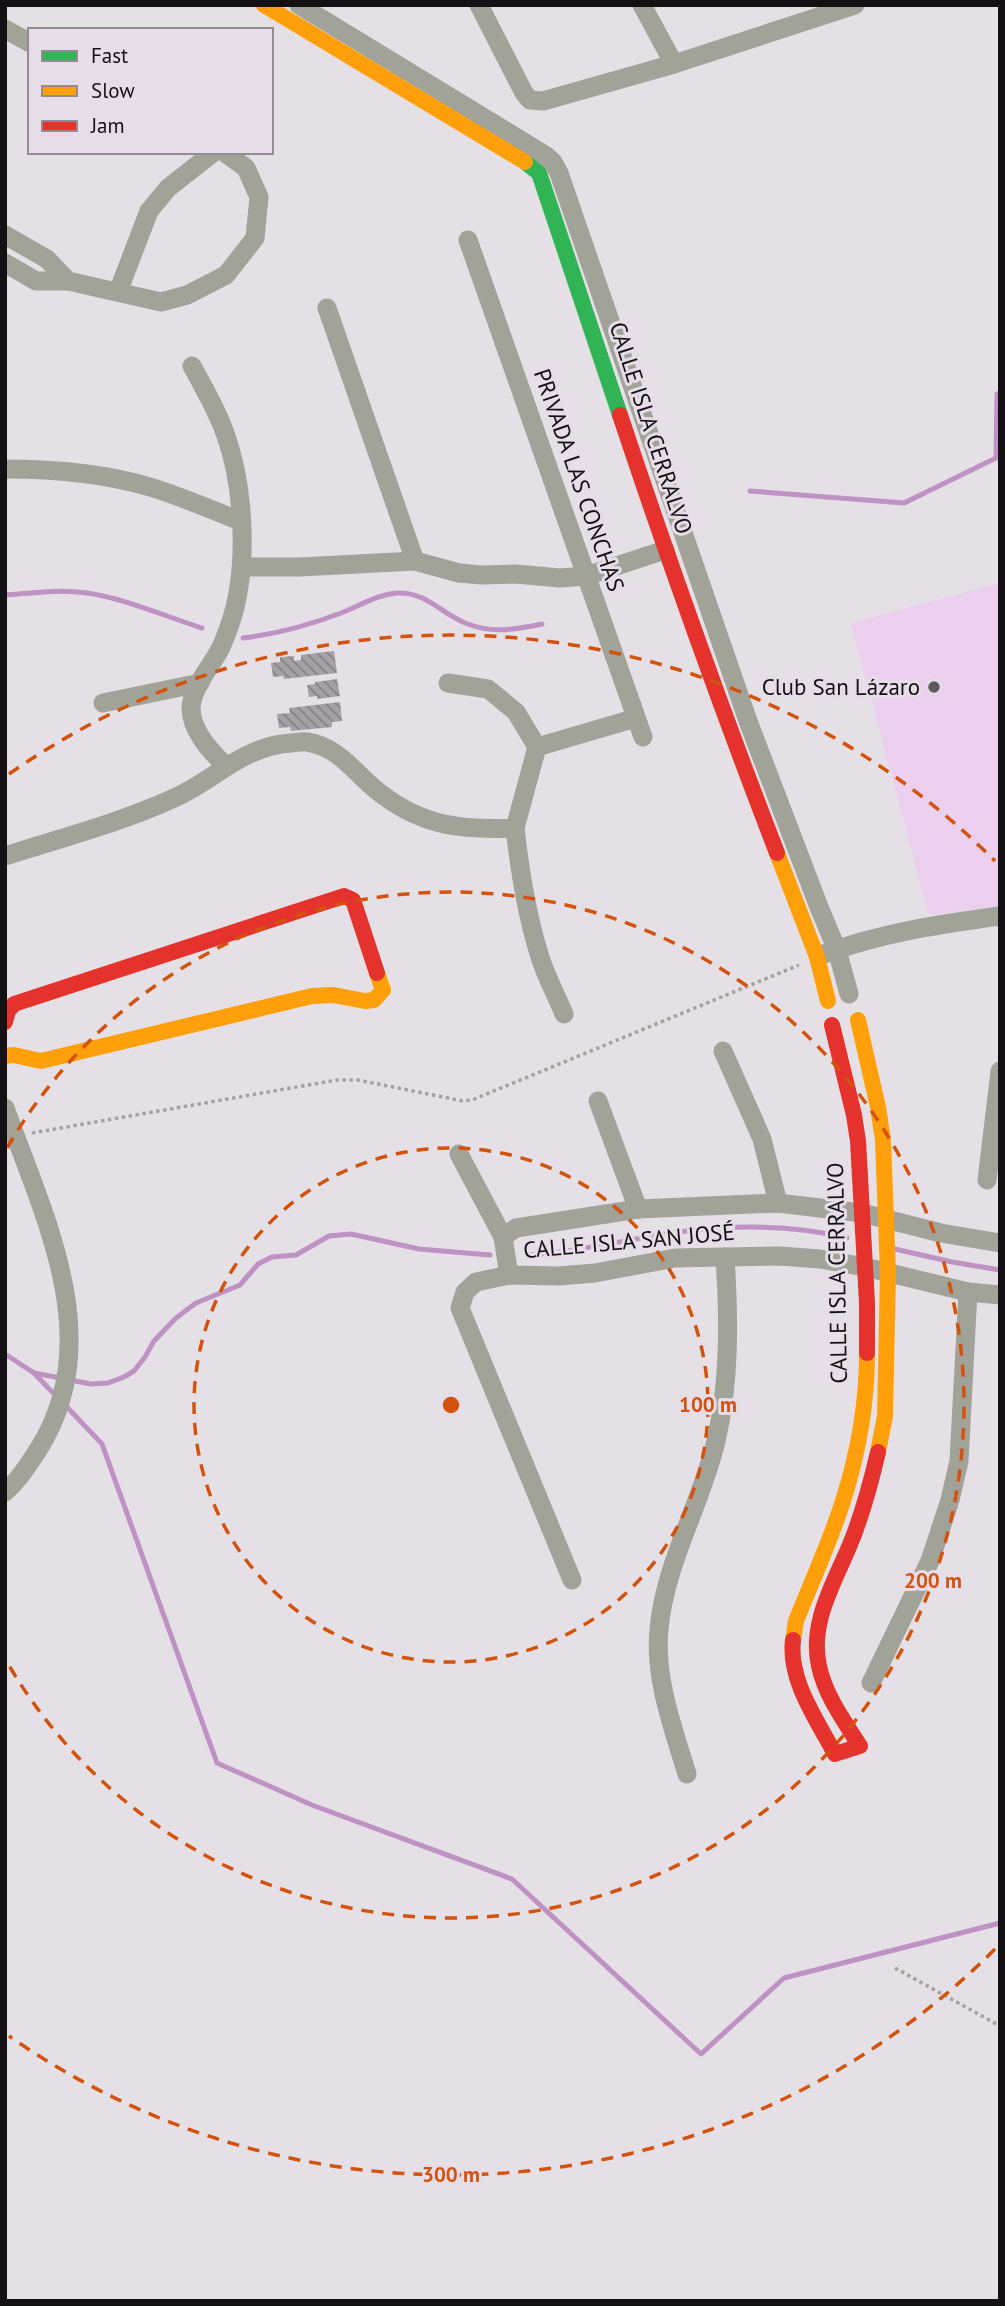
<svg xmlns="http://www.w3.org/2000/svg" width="1005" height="2306" viewBox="0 0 1005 2306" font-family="'PT Sans',sans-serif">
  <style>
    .green { fill: #ecceee }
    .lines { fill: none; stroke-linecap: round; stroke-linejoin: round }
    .stream { stroke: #be92c3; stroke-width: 5 }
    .building { fill: url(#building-back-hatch) }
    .path { stroke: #a4a49f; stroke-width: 3.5; stroke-dasharray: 3.5 3.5; stroke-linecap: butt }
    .street { stroke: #a2a398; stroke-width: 19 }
    .fast { stroke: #30b455; stroke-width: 16 }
    .slow { stroke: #ff9f0a; stroke-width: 16 }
    .jam { stroke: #e5322d; stroke-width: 16 }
    .ring { fill: none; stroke: #d3520d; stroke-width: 3.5; stroke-dasharray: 12 9 }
    .poi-dot { fill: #5d595d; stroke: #e7dde8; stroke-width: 2.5 }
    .labels { text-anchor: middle; stroke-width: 6; stroke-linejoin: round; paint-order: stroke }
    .street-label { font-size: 23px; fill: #141114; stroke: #e7dde8 }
    .poi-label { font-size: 23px; fill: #141114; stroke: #e7dde8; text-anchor: end }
    .centre { fill: #d3520d; stroke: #e7dde8; stroke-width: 3.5 }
    .ring-label { font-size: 21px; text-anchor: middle; font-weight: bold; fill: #d3520d; stroke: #e7dde8; stroke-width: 6; stroke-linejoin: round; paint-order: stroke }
  </style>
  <defs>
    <pattern id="building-back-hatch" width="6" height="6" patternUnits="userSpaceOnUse" patternTransform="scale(1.75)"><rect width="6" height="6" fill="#a5a1a5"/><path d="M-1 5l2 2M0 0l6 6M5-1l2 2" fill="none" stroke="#858285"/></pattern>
  </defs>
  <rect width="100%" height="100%" fill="#e5e0e5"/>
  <path class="green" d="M1000 583V906L929 915 851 623Z"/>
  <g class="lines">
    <g class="stream">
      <path d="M750 491 904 503 996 458 997 394 1000 393"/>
      <path d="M5 595C32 593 60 589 87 593 127 599 164 616 202 628"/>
      <path d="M243 638C276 634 310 625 341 613 359 606 376 595 396 593 427 591 442 615 468 624 493 634 517 629 542 624"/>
      <path d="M895 1249 952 1262 1000 1270"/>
      <path d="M529 1255C578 1252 623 1240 672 1233 729 1225 791 1224 847 1238"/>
      <path d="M5 1354 34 1373 60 1378"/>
      <path d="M34 1373 56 1396"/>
      <path d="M70 1380 91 1384 108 1383 124 1377 134 1371 145 1357 154 1341 176 1318 196 1303 240 1285 258 1264 272 1257 296 1255 329 1236 351 1234 419 1249 490 1255"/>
      <path d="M65 1405 102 1444 217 1763 312 1805 512 1879 701 2054 784 1978 1000 1923"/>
    </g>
  </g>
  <g class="building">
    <path d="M334 651 337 673 284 679 283 676 273 677 271 663 280 662V657L294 656V661L301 660V655Z"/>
    <path d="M337 679 340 696 317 699V696L309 697 307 685 315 684V682Z"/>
    <path d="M340 702 342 721 332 722V727L291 731 290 727 279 728 277 714 290 713 289 708Z"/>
  </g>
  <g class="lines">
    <g class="path">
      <path d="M32 1133 337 1080H358L463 1101 472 1100 799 965"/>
      <path d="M895 1968 1000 2026"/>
    </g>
    <g class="street">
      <path d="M299 5 545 155 553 162 559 173 748 721 819 907 837 950 849 994"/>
      <path d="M479 5 524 93 530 100 543 101 674 64 855 5"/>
      <path d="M642 5 674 64"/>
      <path d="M5 29 30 43"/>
      <path d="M5 235 47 259 68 281"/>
      <path d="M468 240 643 737"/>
      <path d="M5 263 36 281H68L161 302 187 295 226 275 255 238 259 197 246 168 224 152"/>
      <path d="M118 292 149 211 168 188 214 152"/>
      <path d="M327 308 415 561"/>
      <path d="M192 366C204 388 217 410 225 433 245 488 249 572 229 627 226 635 223 644 219 651 209 669 192 688 191 708 191 731 211 752 226 766"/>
      <path d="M5 469C53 469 103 473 150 487 180 496 210 509 240 521"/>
      <path d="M243 567H300L415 561 459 573 481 575 516 574 560 578 586 576 665 550"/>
      <path d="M448 683 488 689 516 712 537 747"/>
      <path d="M103 703 200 683"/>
      <path d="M515 828C520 873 527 919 542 963 548 980 557 997 564 1014"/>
      <path d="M5 856C61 838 119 823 172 799 214 781 242 746 291 743 295 743 302 741 307 742 340 747 355 774 380 793 424 827 462 830 515 828L537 747 636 718"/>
      <path d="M824 954C881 933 940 924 1000 916"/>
      <path d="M723 1051 762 1139 778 1203"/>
      <path d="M598 1101 638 1209"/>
      <path d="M5 1108C44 1217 108 1341 38 1450 28 1465 19 1480 5 1492"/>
      <path d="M459 1154 503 1237"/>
      <path d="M987 1180 1000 1071"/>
      <path d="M509 1275 503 1237 516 1228 638 1209 778 1203 862 1213 941 1233 1000 1243"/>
      <path d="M572 1580 460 1308 465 1292 476 1282 509 1275 559 1276 595 1273 675 1258 725 1257 780 1256 820 1259 865 1267 968 1292 1000 1295"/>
      <path d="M871 1683 930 1561 950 1500 959 1461 968 1292"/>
      <path d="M687 1774C673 1728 654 1677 659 1629 665 1563 701 1505 716 1441 730 1381 729 1318 725 1257"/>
    </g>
    <path class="fast" d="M525 162 539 173 620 415"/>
    <g class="slow">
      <path d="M264 5 525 162"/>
      <path d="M777 853 817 957 828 1001"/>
      <path d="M858 1020 878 1107 883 1140 888 1273 885 1416 878 1452"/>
      <path d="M5 1056 14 1055 41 1061 312 996 333 995 365 1001 374 1000 383 990 377 973"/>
      <path d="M793 1640 796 1621C812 1581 830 1542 843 1501 858 1454 867 1402 867 1353"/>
    </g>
    <g class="jam">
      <path d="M620 415C669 562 721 708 777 853"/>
      <path d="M5 1022 8 1011 14 1004 344 896 353 900 377 973"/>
      <path d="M832 1025 854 1115 858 1141 867 1303V1353"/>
      <path d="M793 1640C788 1680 817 1720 835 1754L860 1746C844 1721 825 1695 819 1666 808 1617 841 1573 856 1529 865 1504 872 1478 878 1452"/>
    </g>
  </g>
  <g class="ring">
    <circle cx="451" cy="1405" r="257"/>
    <path d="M7 1148A513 513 0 1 1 7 1662"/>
    <path d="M995 1949A770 770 0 0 1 9 2036M9 774A770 770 0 0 1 995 861"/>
  </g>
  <circle class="poi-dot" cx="934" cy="687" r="7"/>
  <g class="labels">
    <g class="street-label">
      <text transform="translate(651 428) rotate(72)" y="8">CALLE ISLA CERRALVO</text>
      <text transform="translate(579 480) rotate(71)" y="8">PRIVADA LAS CONCHAS</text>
      <text transform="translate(629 1241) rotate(-5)" y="8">CALLE ISLA SAN JOSÉ</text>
      <text transform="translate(837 1273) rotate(-91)" y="8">CALLE ISLA CERRALVO</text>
    </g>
    <g class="poi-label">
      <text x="920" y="695">Club San Lázaro</text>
    </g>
  </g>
  <circle cx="451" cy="1405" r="10" class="centre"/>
  <g class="ring-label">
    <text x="708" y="1412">100 m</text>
    <text x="933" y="1588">200 m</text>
    <text x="451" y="2182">300 m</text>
  </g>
  <rect width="1005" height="2306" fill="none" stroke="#141114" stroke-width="14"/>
  <rect x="28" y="28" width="245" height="126" fill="#e7dde8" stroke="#938b93" stroke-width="2"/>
  <rect x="42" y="51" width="35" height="10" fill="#30b455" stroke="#938b93" stroke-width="2"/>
  <text x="91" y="63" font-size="21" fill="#141114">Fast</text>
  <rect x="42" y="86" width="35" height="10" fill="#ff9f0a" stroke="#938b93" stroke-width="2"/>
  <text x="91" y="98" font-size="21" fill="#141114">Slow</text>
  <rect x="42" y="121" width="35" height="10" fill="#e5322d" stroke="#938b93" stroke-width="2"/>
  <text x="91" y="133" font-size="21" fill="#141114">Jam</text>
</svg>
